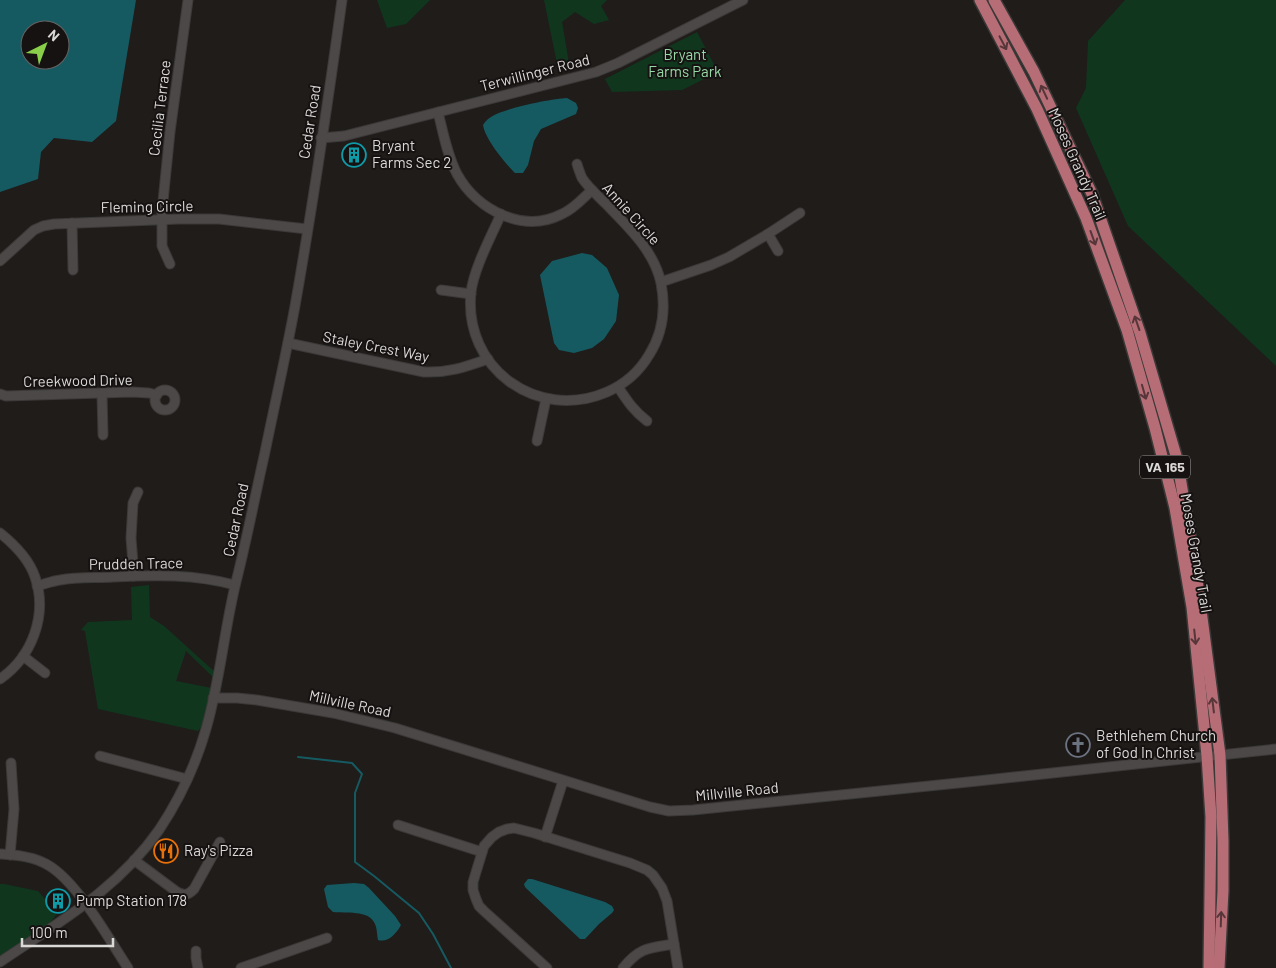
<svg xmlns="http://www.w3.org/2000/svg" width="1276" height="968" viewBox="0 0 1276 968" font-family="Barlow,sans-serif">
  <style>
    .green { fill: #10371e }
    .water { fill: #165a61; fill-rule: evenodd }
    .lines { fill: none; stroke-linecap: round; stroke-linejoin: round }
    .stream { stroke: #165a61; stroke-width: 2 }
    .minor-casing { stroke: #3b3938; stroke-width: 11 }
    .major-casing { stroke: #3b3938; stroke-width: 14 }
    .minor { stroke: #4c4847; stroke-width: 9 }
    .major { stroke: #b66d76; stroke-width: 11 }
    .oneway { stroke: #563639 }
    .labels { text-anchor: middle; stroke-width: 4; stroke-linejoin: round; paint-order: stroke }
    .shield { fill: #161211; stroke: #a09d9c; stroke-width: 1 }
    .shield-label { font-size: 14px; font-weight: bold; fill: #dbd9d8 }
    .park-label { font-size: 15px; fill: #96d8a7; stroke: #161211 }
    .street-label { font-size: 15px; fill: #dbd9d8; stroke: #161211 }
    .poi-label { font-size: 15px; fill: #dbd9d8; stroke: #161211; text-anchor: start }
  </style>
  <rect width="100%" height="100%" fill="#1f1c1a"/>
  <g class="green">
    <path d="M377 0H430L406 24 387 28Z"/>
    <path d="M544 0H607L601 6 609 20 594 24 575 12 562 22 569 63 559 73Z"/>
    <path d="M1125 0H1276V366L1128 226 1076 108 1086 88 1088 41Z"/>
    <path d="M697 32 718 72 682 90 612 92 605 79Z"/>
    <path d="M149 585 150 617 164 626 216 673 215 679 186 651 176 681 212 688 203 725 198 731 98 709 85 631 81 630 88 622 132 620 131 587Z"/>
    <path d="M0 884H4L38 891 49 904 56 915 38 938 0 960Z"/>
  </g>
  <g class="water">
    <path d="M0 0H136L116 121 92 142 54 138 41 152 38 179 0 192ZM30 30H60V60H30Z"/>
    <path d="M567 98 576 103 578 108 576 114 541 129 534 141 528 165 523 173H515C505 163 485 139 483 125 485 122 487 119 491 117 504 108 551 99 567 98Z"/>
    <path d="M582 253 592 255 607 268 619 295 616 321 604 339 592 348 574 353 559 350 554 343 540 275 552 261Z"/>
    <path d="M528 879H532L605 902 612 906 614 910 612 913 599 924 585 939H580L528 890 525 887 524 884Z"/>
    <path d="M354 883 364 884 369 888 395 916 401 925C396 934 388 943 378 940 377 935 377 928 375 924 369 909 345 914 333 912L328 907 324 889 327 885Z"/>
  </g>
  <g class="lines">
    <path class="stream" d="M298 757 352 763 362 774 355 793V862L374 876 419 913 433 934 451 968"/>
    <g class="minor-casing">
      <g id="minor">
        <path d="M438 112C443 132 447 155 457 174 477 210 523 234 562 214 574 209 582 199 592 190"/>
        <path d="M321 138 344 136 596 72 618 63 743 0"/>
        <path d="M501 214C491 237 474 268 471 292 463 368 537 422 607 392 625 384 639 372 649 355 663 333 666 309 661 283 654 250 627 226 605 203 597 195 588 187 582 178 580 173 578 168 577 164"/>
        <path d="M72 223 73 270"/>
        <path d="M768 234 778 251"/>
        <path d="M0 261 34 230 43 226 54 224 179 219H219L307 229"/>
        <path d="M170 264 162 246V211L170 132 188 0"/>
        <path d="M661 282 711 265 729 257 768 234 800 213"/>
        <path d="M441 290 471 294"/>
        <path d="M288 343 424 372C449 373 465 367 488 359"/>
        <path d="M618 387C628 402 633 410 647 421"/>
        <circle cx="165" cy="400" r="10"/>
        <path d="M0 394 6 396 132 392 149 393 157 395"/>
        <path d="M102 394 103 435"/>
        <path d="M537 441 546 399"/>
        <path d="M0 533C15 545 29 559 35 577 48 615 32 657 0 679"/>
        <path d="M134 576 131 538 133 503 138 492"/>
        <path d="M37 586C45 584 52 581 60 580 77 577 96 578 113 577 156 575 194 574 235 585"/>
        <path d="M23 656 45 673"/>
        <path d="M213 698H237L257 700 333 713 395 728 650 807 669 811 693 810 968 782 1276 749"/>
        <path d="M100 756 187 779"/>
        <path d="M398 825 482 852"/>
        <path d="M545 837 563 781"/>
        <path d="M0 854C14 855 29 856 42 862 74 875 108 938 128 968"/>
        <path d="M10 855 14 809 11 763"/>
        <path d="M134 860 177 892C185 896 188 895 194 889L220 842"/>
        <path d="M196 951V958L198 968"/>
        <path d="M0 962C59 922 117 890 159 830 179 800 196 764 206 729 220 681 224 631 236 582 247 539 255 496 265 452 275 403 286 355 295 306 313 204 328 102 342 0"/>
        <path d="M241 968 327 938"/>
        <path d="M547 968 484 911 479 906 476 899 473 890V882L484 846 492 837 499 832 507 829 514 828 534 833 630 863 647 870 653 875 662 888 667 901 678 968"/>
        <path d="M623 968C640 947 649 948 674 944"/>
      </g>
    </g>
    <g class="major-casing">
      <g id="major">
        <path d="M980 0 1037 109 1086 218 1127 330 1155 428 1175 508 1192 607 1207 756 1211 817 1209 968"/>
        <path d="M994 0 1034 72 1092 194 1140 333 1177 459 1196 572 1220 755 1223 841V891L1219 968"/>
      </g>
    </g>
    <use href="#minor" class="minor"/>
    <use href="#major" class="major"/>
  </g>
  <defs><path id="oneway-shaft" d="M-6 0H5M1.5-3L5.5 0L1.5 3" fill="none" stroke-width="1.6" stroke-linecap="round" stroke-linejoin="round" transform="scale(1.25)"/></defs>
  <g class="oneway">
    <use href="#oneway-shaft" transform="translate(1003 43) rotate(62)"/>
    <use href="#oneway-shaft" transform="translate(1044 92) rotate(-115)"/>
    <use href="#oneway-shaft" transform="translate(1093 238) rotate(70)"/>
    <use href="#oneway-shaft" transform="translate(1137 323) rotate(-109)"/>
    <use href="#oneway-shaft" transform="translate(1144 392) rotate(74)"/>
    <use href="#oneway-shaft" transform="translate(1195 637) rotate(84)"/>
    <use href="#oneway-shaft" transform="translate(1213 705) rotate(-97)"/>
    <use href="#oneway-shaft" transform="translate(1221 919) rotate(-88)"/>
  </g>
  <defs>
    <g id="building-ring" transform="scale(1.25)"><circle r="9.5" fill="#161211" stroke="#0f9aa8" stroke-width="1.5"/><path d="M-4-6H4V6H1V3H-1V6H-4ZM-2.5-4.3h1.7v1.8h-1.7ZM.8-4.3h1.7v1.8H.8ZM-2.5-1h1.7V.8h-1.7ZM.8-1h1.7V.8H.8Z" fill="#0f9aa8"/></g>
    <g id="church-ring" transform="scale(1.25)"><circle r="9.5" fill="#161211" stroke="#6b7280" stroke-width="1.5"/><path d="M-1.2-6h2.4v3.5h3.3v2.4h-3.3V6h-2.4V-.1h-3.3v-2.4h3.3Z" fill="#6b7280"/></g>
    <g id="restaurant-ring" transform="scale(1.25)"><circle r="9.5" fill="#161211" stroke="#e8710a" stroke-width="1.5"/><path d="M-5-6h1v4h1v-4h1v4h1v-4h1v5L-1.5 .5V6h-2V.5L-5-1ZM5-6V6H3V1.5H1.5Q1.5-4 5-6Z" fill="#e8710a"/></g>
  </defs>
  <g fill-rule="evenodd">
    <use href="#building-ring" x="354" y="155"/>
    <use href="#church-ring" x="1078" y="745"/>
    <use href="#restaurant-ring" x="166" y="851"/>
    <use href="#building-ring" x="58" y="901"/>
  </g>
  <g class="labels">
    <rect class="shield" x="1140" y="455.5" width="50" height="23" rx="4"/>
    <g class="shield-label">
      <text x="1165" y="472">VA 165</text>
    </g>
    <g class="park-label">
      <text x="685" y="60">Bryant<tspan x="685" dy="17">Farms Park</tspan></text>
    </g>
    <g class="street-label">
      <text transform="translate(535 73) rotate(-14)" y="5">Terwillinger Road</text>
      <text transform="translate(160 108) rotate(-83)" y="5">Cecilia Terrace</text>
      <text transform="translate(310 122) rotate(-81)" y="5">Cedar Road</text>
      <text transform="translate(1077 164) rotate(66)" y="5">Moses Grandy Trail</text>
      <text transform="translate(147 207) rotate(-1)" y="5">Fleming Circle</text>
      <text transform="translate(631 214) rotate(48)" y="5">Annie Circle</text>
      <text transform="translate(376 347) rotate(11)" y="5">Staley Crest Way</text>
      <text transform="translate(78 381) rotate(-1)" y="5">Creekwood Drive</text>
      <text transform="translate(236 520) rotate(-78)" y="5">Cedar Road</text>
      <text transform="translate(1196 553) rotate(80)" y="5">Moses Grandy Trail</text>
      <text transform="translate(136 564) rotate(-1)" y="5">Prudden Trace</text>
      <text transform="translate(350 704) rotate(12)" y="5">Millville Road</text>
      <text transform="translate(737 792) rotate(-6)" y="5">Millville Road</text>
    </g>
    <g class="poi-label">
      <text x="372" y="151">Bryant<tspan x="372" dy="17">Farms Sec 2</tspan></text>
      <text x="1096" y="741">Bethlehem Church<tspan x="1096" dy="17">of God In Christ</tspan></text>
      <text x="184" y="856">Ray's Pizza</text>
      <text x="76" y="906">Pump Station 178</text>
    </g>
  </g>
  <g transform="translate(45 45) rotate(42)"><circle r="24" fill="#161211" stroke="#656261"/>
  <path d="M0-4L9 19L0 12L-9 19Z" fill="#89cf49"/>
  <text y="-8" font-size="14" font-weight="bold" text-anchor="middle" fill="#dbd9d8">N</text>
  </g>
  <path d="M22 938v8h91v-8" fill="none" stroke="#dbd9d8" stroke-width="2.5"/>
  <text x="30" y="938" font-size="15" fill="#dbd9d8" stroke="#161211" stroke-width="4" paint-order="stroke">100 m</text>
</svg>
